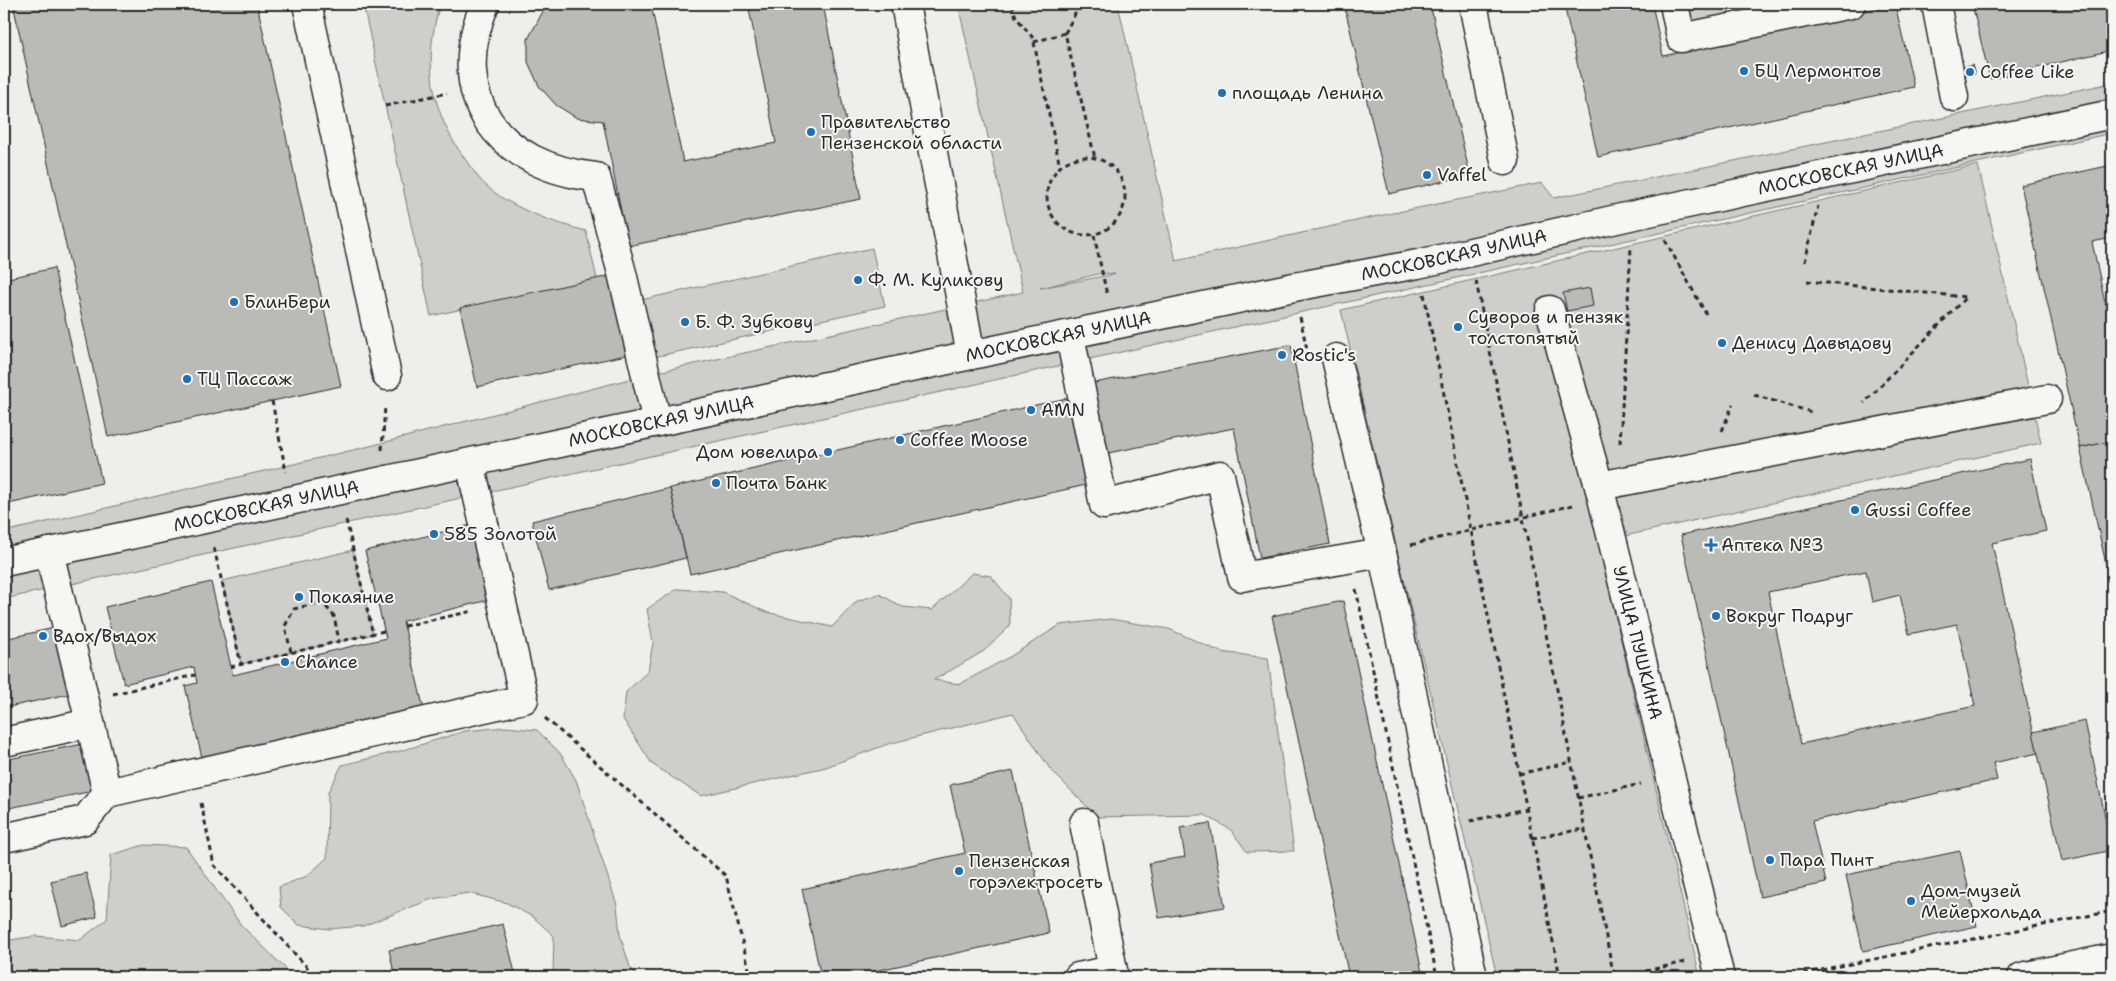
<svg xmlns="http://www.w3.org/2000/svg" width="2116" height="981" viewBox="0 0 2116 981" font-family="'Shantell Sans',sans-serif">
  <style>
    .green { fill: #cececa; stroke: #7c7c7a; fill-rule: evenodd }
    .building { fill: #babab7; stroke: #2b2b2b; fill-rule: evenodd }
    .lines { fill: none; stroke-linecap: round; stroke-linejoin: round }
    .minor-casing { stroke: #2b2b2b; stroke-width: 31 }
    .major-casing { stroke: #2b2b2b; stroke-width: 31 }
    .path { stroke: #2b2b2b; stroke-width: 3; stroke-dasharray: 5 4; stroke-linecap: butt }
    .minor { stroke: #f6f6f2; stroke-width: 28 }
    .major { stroke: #f6f6f2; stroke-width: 28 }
    .poi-dot { fill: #1f6fb2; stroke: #f6f6f2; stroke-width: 2 }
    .labels { text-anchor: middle; stroke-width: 4; stroke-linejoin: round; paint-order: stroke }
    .poi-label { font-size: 18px; fill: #2b2b2b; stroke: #f6f6f2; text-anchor: start }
    .street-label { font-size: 18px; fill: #2b2b2b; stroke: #f6f6f2 }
  </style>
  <rect width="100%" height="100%" fill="#eeeeea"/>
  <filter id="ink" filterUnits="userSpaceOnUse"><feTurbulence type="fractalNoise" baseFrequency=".02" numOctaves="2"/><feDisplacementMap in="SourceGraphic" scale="10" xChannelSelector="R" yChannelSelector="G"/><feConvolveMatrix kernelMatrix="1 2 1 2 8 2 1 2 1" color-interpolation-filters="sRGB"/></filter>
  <g filter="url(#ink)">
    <g class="green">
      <path d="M363 4H440C423 60 430 111 465 159 472 169 479 180 489 188 513 209 555 223 586 231L597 279 431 316Z"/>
      <path d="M958 4H1118L1176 261 1378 216 1542 183 1554 198 2112 83V133L4 599V532L366 447 653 373 1023 292ZM1102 273 1115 274 1040 288H1041Z"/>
      <path d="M1689 4H1786L1692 22Z"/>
      <path d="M1978 165 2041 443 1598 542 1700 977H1497L1341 310Z"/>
      <path d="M872 248 885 306 654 357 641 300Z"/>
      <path d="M353 550 373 634 241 664 222 581Z"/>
      <path d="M972 573 991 576 1009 598 1010 626 984 651 934 680 960 684 1011 656 1060 625 1110 619 1169 629 1221 652 1268 658 1294 851 1247 852 1231 830 1205 815 1097 817 1050 769 1013 713 888 744 826 767 701 796 652 764 623 719 626 692 648 671 653 643 647 609 677 589 723 592 766 612 832 627 857 601 879 594 903 607 932 610Z"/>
      <path d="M505 727 537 730 560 753 576 780 617 905 620 935 630 967 638 977H549L553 971 554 936 533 917 507 903 468 893 432 899 363 926 329 929 299 925 281 907 279 887 307 876 327 858 328 792 342 765 404 750 465 731Z"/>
      <path d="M144 845 186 847 241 925 294 977H4V941L36 936 80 940 107 919 111 855Z"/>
    </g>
    <g class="building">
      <path d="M13 4H257L341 386 108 437Z"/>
      <path d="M547 4H651L683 162 776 143 748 4H823L861 199 628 246 603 121 577 118 556 105 539 86 528 62V39Z"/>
      <path d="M1344 4H1430L1470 175 1389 194Z"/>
      <path d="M1564 4H1652L1663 56 1895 4 1914 87 1598 157Z"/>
      <path d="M1972 4H2112V50L1990 79Z"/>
      <path d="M1972 65 1975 74 1966 76 1963 68Z"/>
      <path d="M2112 165V238L2092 242 2112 334V441L2080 448 2021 185Z"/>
      <path d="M54 268 102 483 4 505V279Z"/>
      <path d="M609 276 626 355 477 387 460 308Z"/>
      <path d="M1590 288 1593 306 1567 311 1563 293Z"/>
      <path d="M1291 345 1330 544 1260 558 1234 428 1108 453 1094 383Z"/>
      <path d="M1067 398 1086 485 690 574 670 488Z"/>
      <path d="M2112 441V591L2080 448Z"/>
      <path d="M2030 459 2046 531 1992 543 2038 753 1993 763 1997 780 1812 821 1826 883 1760 897 1681 535ZM1866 571 1872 602 1900 595 1909 634 1957 624 1975 706 1801 744 1768 592Z"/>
      <path d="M670 488 686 558 549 590 532 521Z"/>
      <path d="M475 524 493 599 403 621 424 710 203 762 185 686 197 683 194 667 124 684 105 607 211 582 233 675 386 638 365 551Z"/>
      <path d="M1343 601 1423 977H1349L1272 616Z"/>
      <path d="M59 627 73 693 4 708V639Z"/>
      <path d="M2085 721 2112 850 2062 861 2033 732Z"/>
      <path d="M83 744 93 791 4 809V760Z"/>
      <path d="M1013 771 1049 933 847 977H821L802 889 965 853 950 785Z"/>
      <path d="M1210 823 1225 907 1159 918 1149 863 1185 857 1180 828Z"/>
      <path d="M1960 851 1977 926 1863 951 1846 875Z"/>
      <path d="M86 873 97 917 62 926 51 881Z"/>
      <path d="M503 924 516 977H395L389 950Z"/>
    </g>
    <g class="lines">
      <g class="minor-casing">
        <g id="minor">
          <path d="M307 4 387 376"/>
          <path d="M485 4C445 98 499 167 596 177L622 273 657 422"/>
          <path d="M905 4 971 355"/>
          <path d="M1473 4 1505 161"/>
          <path d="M1674 4 1681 38 1851 4"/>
          <path d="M1936 4 1954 97"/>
          <path id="s1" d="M1550 310 1599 486 1720 977"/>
          <path d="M1070 336 1104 505 1220 475 1242 577 1382 553"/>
          <path d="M1336 358 1386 570 1473 977"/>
          <path d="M1599 486 2047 399"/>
          <path d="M49 552 107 793"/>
          <path id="s2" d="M4 562 971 355 1294 287 1418 264 1630 216 2112 114"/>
          <path d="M4 742 90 723"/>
          <path d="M4 838 85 820 107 793 524 699 470 463"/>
          <path d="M1078 977 1113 970 1084 823"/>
        </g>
      </g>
      <g class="major-casing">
        <path id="major" d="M2022 977 2112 958"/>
      </g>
      <g class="path">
        <path d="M1012 4 1016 17 1033 38 1060 167"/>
        <path d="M1073 4 1075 14 1065 33 1095 158"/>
        <path d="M1034 42 1065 33"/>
        <path d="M385 106 447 93"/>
        <circle cx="1086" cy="196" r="39"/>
        <path d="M1094 235 1107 295"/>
        <path d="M1665 240 1706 314"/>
        <path d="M1805 262 1818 206"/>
        <path d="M1476 281 1614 977"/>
        <path d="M1807 281 1966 297 1864 403"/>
        <path d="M1424 294 1560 977"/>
        <path d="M1300 317 1307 350"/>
        <path d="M1754 395 1811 412"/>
        <path d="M272 401 286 472"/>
        <path d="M1722 431 1733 404"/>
        <path d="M1620 443 1631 247"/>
        <path d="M382 450 385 406"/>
        <path d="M346 520 373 634"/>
        <path d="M1411 545 1573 505"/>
        <path d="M214 548 241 664"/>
        <path d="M1356 589 1437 977"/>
        <path d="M404 626 473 611"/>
        <path d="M291 652 285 626 294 609 322 602 334 616 339 641"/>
        <path d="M230 667 384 631"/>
        <path d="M113 694 195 675"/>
        <path d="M545 718 726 876 751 977"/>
        <path d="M1519 774 1571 762"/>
        <path d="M1578 798 1641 784"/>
        <path d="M201 803 214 865 316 977"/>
        <path d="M1470 821 1526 809"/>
        <path d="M1532 838 1584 829"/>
        <path d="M1619 977 1685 962"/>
        <path d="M1786 977 2112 911"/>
      </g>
      <use href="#minor" class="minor"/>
      <use href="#major" class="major"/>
    </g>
  </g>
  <g class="poi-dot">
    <circle cx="1744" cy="71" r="5"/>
    <circle cx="1970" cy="72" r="5"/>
    <circle cx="1222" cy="93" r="5"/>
    <circle cx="811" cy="132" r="5"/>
    <circle cx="1427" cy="175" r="5"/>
    <circle cx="858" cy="280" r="5"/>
    <circle cx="234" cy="302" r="5"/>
    <circle cx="685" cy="322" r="5"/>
    <circle cx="1458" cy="327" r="5"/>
    <circle cx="1722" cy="343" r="5"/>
    <circle cx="1282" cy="355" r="5"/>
    <circle cx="187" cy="379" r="5"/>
    <circle cx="1031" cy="410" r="5"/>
    <circle cx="900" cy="440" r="5"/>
    <circle cx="828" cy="452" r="5"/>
    <circle cx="716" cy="483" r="5"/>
    <circle cx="1855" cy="510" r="5"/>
    <circle cx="434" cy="534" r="5"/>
    <path d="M1708.5 537.5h5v5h5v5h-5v5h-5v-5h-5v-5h5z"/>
    <circle cx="299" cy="597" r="5"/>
    <circle cx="1716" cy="616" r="5"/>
    <circle cx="43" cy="636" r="5"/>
    <circle cx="285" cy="662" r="5"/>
    <circle cx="1770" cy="860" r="5"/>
    <circle cx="959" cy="871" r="5"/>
    <circle cx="1911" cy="901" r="5"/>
  </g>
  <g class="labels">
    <g class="poi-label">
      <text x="1754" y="77">БЦ Лермонтов</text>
      <text x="1980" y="78">Coffee Like</text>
      <text x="1232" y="99">площадь Ленина</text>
      <text x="821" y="128">Правительство<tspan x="821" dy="21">Пензенской области</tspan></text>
      <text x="1437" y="181">Vaffel</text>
      <text x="868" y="286">Ф. М. Куликову</text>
      <text x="244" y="308">БлинБери</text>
      <text x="1468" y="323">Суворов и пензяк<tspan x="1468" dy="21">толстопятый</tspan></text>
      <text x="695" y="328">Б. Ф. Зубкову</text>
      <text x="1732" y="349">Денису Давыдову</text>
      <text x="1292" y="361">Rostic's</text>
      <text x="197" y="385">ТЦ Пассаж</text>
      <text x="1041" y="416">AMN</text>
      <text x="910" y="446">Coffee Moose</text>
      <text x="818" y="458" text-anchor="end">Дом ювелира</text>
      <text x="726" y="489">Почта Банк</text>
      <text x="1865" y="516">Gussi Coffee</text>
      <text x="444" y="540">585 Золотой</text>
      <text x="1721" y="551">Аптека №3</text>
      <text x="309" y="603">Покаяние</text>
      <text x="1726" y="622">Вокруг Подруг</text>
      <text x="53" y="642">Вдох/Выдох</text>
      <text x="295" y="668">Chance</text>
      <text x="1780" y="866">Пара Пинт</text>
      <text x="969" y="867">Пензенская<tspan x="969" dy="21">горэлектросеть</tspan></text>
      <text x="1921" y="897">Дом-музей<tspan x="1921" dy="21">Мейерхольда</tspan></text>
    </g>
    <g class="street-label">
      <text dy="6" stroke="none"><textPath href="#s2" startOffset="1888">МОСКОВСКАЯ УЛИЦА</textPath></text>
      <text dy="6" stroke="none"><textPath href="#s2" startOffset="1482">МОСКОВСКАЯ УЛИЦА</textPath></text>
      <text dy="6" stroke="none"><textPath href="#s2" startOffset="1078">МОСКОВСКАЯ УЛИЦА</textPath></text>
      <text dy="6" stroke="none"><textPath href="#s2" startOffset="672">МОСКОВСКАЯ УЛИЦА</textPath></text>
      <text dy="6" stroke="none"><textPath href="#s2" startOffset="268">МОСКОВСКАЯ УЛИЦА</textPath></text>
      <text dy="6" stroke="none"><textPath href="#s1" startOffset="344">УЛИЦА ПУШКИНА</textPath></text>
    </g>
  </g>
  <rect width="2116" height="981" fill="none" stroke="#f6f6f2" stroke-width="20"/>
  <rect x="10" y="10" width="2096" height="961" fill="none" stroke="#2b2b2b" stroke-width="2" filter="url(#ink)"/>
</svg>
